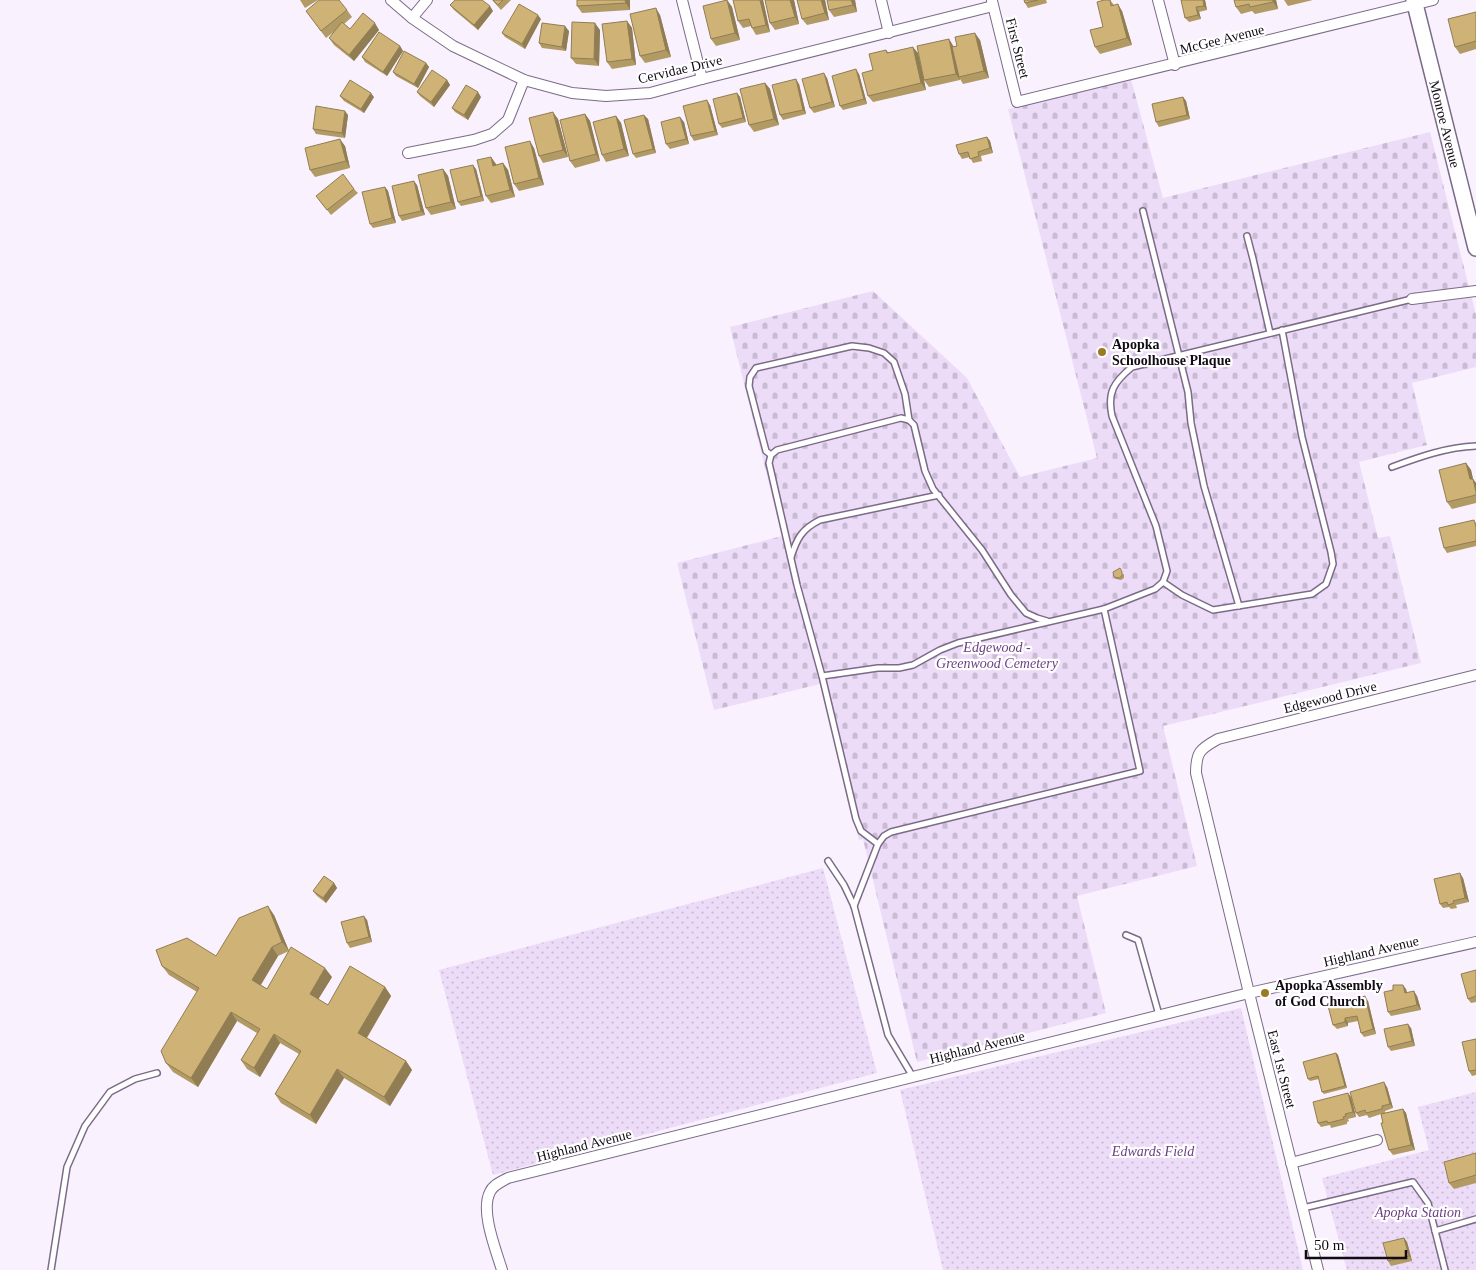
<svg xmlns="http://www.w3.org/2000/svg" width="1476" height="1270" viewBox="0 0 1476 1270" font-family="Georgia,serif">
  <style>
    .green { fill: url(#green-dots) }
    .cemetery { fill: url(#cemetery-stones) }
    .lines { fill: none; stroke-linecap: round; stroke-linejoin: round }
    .lane-casing { stroke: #7c6b88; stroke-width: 8 }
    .street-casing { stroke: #7c6b88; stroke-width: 12 }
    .secondary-casing { stroke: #7c6b88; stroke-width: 18 }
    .lane { stroke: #fff; stroke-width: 5 }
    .street { stroke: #fff; stroke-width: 10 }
    .secondary { stroke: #fff; stroke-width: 15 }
    .wall { fill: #b29a65 }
    .shaded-wall { fill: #917d53 }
    .building { fill: #cfb376; stroke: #917d53 }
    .poi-dot { fill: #9c7a25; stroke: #fff; stroke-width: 2 }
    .labels { text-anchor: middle; stroke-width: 4.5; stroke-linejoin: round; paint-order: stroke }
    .street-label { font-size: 14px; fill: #120b16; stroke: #fff }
    .poi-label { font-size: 14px; font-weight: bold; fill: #120b16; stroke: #fff; text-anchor: start }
    .park-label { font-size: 14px; font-style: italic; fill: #6a3f83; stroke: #fff }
  </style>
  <defs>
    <pattern id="green-dots" width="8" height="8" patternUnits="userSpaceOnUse" patternTransform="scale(1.25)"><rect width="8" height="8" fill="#eddcf8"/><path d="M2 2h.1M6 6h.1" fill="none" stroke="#cabbd4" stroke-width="1.8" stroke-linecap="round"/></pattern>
    <pattern id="cemetery-stones" width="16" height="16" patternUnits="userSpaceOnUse" patternTransform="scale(1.25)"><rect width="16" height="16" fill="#eddcf8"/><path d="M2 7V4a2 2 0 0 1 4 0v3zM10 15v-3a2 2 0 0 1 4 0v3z" fill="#cabbd4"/></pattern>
  </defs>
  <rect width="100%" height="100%" fill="#f9f1fe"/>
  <g class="green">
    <path d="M823 868 877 1073 493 1175 439 970Z"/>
    <path d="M1241 1008 1303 1270H943L900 1090Z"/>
    <path d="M1476 1092V1270H1347L1322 1178 1429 1150 1418 1107Z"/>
  </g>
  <path class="cemetery" d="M1131 79 1163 198 1430 132 1476 315V367L1412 383 1427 445 1359 462 1378 538 1390 536 1421 663 1163 726 1197 866 1077 896 1106 1013 917 1062 863 839 859 840 820 684 714 710 677 563 782 536 730 327 873 291 967 378 1020 477 1097 458 1008 109Z"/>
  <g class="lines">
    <g class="lane-casing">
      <g id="lane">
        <path d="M1143 211 1188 392 1191 423 1204 486 1239 606"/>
        <path d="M1247 236 1253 259 1270 333"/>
        <path d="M771 455 766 451 749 386 750 377 756 368 852 346 869 348 884 353 894 362 905 394 909 420"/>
        <path d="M1392 467C1419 457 1447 447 1476 446"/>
        <path d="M791 557C797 538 802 529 820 520L939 495"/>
        <path d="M1163 582 1182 595 1213 610 1312 594 1326 584 1333 564 1331 552 1302 437 1282 330"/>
        <path d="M822 676 878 668H899L913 665 940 650 958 643 1104 609 1155 589 1163 582 1167 571 1156 526 1112 416C1107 392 1114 382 1132 367L1412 299"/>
        <path d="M878 844 861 831 856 819 822 676 797 585 769 463 771 455 777 450 901 418 909 420 914 425 925 471 933 489 982 550 1011 595 1026 613 1037 618 1047 621"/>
        <path d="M828 861 844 885 854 906 888 1035 913 1077"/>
        <path d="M854 906 878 844 884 836 891 832 1140 771 1104 609"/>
        <path d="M1126 935 1138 940 1159 1015"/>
        <path d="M1303 1208 1413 1182 1428 1203 1445 1270"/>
        <path d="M1435 1231 1476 1219"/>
        <path d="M51 1270 67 1167 85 1126 110 1092 135 1079 157 1073"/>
      </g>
    </g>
    <g class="street-casing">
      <g id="street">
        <path d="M391 0 412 18 453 46 524 80 572 93 606 96 650 93 702 79 993 6"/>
        <path d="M682 0 702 79"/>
        <path d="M881 0 889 33"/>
        <path d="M1158 0 1175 65"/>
        <path d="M992 1 1017 102 1433 0"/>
        <path d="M412 18 427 0"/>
        <path d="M408 153 474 140 492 134 508 120 524 80"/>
        <path d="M1412 299 1476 291"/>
        <path d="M1291 1163 1377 1140"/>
        <path d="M502 1270C496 1250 480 1211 490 1192 493 1185 501 1182 508 1178L1249 993 1476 942"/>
        <path d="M1318 1270 1249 993 1196 773C1196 752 1200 749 1218 739L1476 675"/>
      </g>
    </g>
    <g class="secondary-casing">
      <path id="secondary" d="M1414 0 1476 248"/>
    </g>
    <use href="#lane" class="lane"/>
    <use href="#street" class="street"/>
    <use href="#secondary" class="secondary"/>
  </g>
  <g class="wall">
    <path d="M300 0H318L305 8Z"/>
    <path d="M492 0H511L501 10Z"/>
    <path d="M577 0H630V10L582 13 577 6Z"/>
    <path d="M727 0 732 7 740 40 716 46 711 39Z"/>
    <path d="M763 0 770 32 756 35 752 28 751 26 743 28 738 21Z"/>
    <path d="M765 0H794L799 24 775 30 770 23Z"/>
    <path d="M825 0 829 20 807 25 802 19Z"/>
    <path d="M827 0H855L857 12 834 17 829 10Z"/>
    <path d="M1024 0H1046L1047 3 1028 8 1025 3Z"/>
    <path d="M1104 0H1110L1114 5 1122 11 1132 45 1100 54 1095 47 1103 27Z"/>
    <path d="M1181 0H1205L1207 10 1199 12 1201 19 1189 22 1185 18Z"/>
    <path d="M1234 0H1276L1278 9 1255 14 1252 11 1241 14 1236 7Z"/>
    <path d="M1284 0H1313L1288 6Z"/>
    <path d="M450 5 493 11 478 30 454 10Z"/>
    <path d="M347 10 352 17 344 24 350 29 379 30 354 61 334 45 329 38 336 30 326 38 306 11Z"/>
    <path d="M1476 12V49L1460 54 1455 47Z"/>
    <path d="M660 15 671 57 645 63 640 56Z"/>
    <path d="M541 19 525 49 505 37 502 33Z"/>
    <path d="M627 21 632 28 636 65 612 69 607 62Z"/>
    <path d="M600 30 599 66 576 64 571 58Z"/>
    <path d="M569 31 566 51 542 48 539 43Z"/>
    <path d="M949 39 954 47 980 40 989 78 963 84 960 79V80L929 87 924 80Z"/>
    <path d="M400 46 403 51 387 76 365 62 362 57Z"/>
    <path d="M886 50 888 52 918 53 926 90 873 102 868 96 873 70Z"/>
    <path d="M426 63 429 67 418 88 396 76 393 72Z"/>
    <path d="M859 74 867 104 843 110 840 106Z"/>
    <path d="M827 78 835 107 814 113 810 108Z"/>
    <path d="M447 80 450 85 434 107 420 96 417 92Z"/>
    <path d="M765 83 770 89 779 125 754 132 749 125Z"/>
    <path d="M799 84 806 114 783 120 780 115Z"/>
    <path d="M737 93 740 97 746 122 722 128 719 124Z"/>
    <path d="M340 96 374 97 364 113 344 101Z"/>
    <path d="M481 97 468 120 455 112 452 108Z"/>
    <path d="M1183 97 1186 101 1190 119 1159 127 1156 122Z"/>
    <path d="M710 105 718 135 694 141 691 136Z"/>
    <path d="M585 114 590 121 600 161 575 168 570 161Z"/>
    <path d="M348 115 345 138 316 134 313 129Z"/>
    <path d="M616 116 621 123 629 156 606 162 602 155Z"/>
    <path d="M558 119 568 157 543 163 539 156Z"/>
    <path d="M648 119 656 153 636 158 633 154Z"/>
    <path d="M684 122 689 144 670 149 666 144Z"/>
    <path d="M987 137 990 141 993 153 981 156 982 161 973 163 970 157 962 159 959 154Z"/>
    <path d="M345 146 350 168 315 177 310 170Z"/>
    <path d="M534 148 544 185 519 191 514 184Z"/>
    <path d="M491 157 496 165 503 163 508 170 515 197 491 203 486 196Z"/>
    <path d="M443 169 448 176 456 209 431 215 426 208Z"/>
    <path d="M476 169 484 201 461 206 458 202Z"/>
    <path d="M417 185 425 215 402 221 399 216Z"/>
    <path d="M385 187 388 191 396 223 373 228 370 224Z"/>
    <path d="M354 189 358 193 331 215 319 200Z"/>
    <path d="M1466 463 1471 470 1473 479 1476 483V503L1452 509 1447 502Z"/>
    <path d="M1476 522V546L1447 553 1444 548Z"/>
    <path d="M1124 574V578L1121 580 1116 579 1114 577Z"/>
    <path d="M1463 878 1469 902 1456 905 1457 908 1451 909 1449 907 1443 908 1440 904Z"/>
    <path d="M334 883 337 888 326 903 317 896 313 891Z"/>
    <path d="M274 915 289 951 278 956 261 985 267 989 332 977 318 999 328 1005 385 987 391 996 367 1038 406 1061 412 1070 390 1106 344 1078 316 1124 281 1103 275 1094 299 1054 280 1043 260 1077 247 1069 241 1060 257 1033 237 1021 198 1087 173 1072 166 1063 197 992 169 975 162 966 216 956Z"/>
    <path d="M367 920 372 942 350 948 347 943Z"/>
    <path d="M1476 970V1002L1471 1003 1468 999Z"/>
    <path d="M1406 989 1407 993 1417 996 1421 1010 1391 1016 1388 1012Z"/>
    <path d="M1360 998 1368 1001 1376 1034 1364 1037 1361 1033 1358 1021 1348 1023V1026L1337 1029 1333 1025 1343 1001Z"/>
    <path d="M1411 1028 1415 1046 1391 1051 1388 1047Z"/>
    <path d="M1476 1039V1075L1472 1076 1469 1071Z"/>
    <path d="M1336 1053 1338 1055 1347 1088 1324 1094 1322 1092 1319 1079 1310 1081 1308 1079Z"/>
    <path d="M1387 1087 1393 1108 1385 1111V1113L1403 1109 1406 1113 1415 1150 1393 1155 1389 1150 1381 1114 1369 1118 1367 1115 1359 1117 1356 1113Z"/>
    <path d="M1351 1097 1356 1117 1348 1119 1349 1121 1347 1122V1124L1331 1128 1330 1125 1321 1127 1318 1123Z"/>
    <path d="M1476 1153V1183L1454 1189 1449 1183Z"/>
    <path d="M1404 1238 1407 1242 1412 1261 1391 1266 1388 1261Z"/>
  </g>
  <g class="shaded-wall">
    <path d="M625 0H630V10L626 3Z"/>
    <path d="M727 0 732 7 740 40 735 33Z"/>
    <path d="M760 0H763L770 32 766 25Z"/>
    <path d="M790 0H794L799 24 795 17Z"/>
    <path d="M821 0H825L829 20 825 13Z"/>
    <path d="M851 0H855L857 12 853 5Z"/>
    <path d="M1203 0H1205L1207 10 1204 6Z"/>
    <path d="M1273 0H1276L1278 9 1273 2Z"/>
    <path d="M1118 4 1122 11 1132 45 1127 38Z"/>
    <path d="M490 6 493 11 478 30 474 25Z"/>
    <path d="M1196 7 1199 12 1201 19 1198 15Z"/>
    <path d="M656 8 660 15 671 57 666 50Z"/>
    <path d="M538 15 541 19 525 49 522 44Z"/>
    <path d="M627 21 632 28 636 65 632 59Z"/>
    <path d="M375 23 379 30 354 61 349 55Z"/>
    <path d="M595 23 600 30 599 66 594 59Z"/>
    <path d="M565 26 569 31 566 51 562 47Z"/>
    <path d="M975 33 980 40 989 78 984 71Z"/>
    <path d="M949 39 953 46 960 77H959L960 80 956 74Z"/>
    <path d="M400 46 403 51 387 76 383 72Z"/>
    <path d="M913 47 918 53 926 90 921 83Z"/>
    <path d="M426 63 429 67 418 88 414 84Z"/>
    <path d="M856 69 859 74 867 104 864 99Z"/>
    <path d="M824 73 827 78 835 107 832 102Z"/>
    <path d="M796 79 799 84 806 114 803 110Z"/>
    <path d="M447 80 450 85 434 107 431 102Z"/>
    <path d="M765 83 770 89 779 125 774 119Z"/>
    <path d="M478 92 481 97 468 120 464 115Z"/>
    <path d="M371 93 374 97 364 113 361 109Z"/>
    <path d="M737 93 740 97 746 122 743 118Z"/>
    <path d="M1183 97 1186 101 1190 119 1187 115Z"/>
    <path d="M707 100 710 105 718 135 715 131Z"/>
    <path d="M345 111 348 115 345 138 342 133Z"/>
    <path d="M553 112 558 119 568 157 563 150Z"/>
    <path d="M585 114 590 121 600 161 596 154Z"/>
    <path d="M644 115 648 119 656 153 653 149Z"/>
    <path d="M616 116 621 123 629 156 624 149Z"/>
    <path d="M680 117 684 122 689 144 686 139Z"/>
    <path d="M987 137 990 141 993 153 990 148Z"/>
    <path d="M340 139 345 146 350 168 346 161Z"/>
    <path d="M530 141 534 148 544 185 539 178Z"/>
    <path d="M491 157 496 164 498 172 493 166Z"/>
    <path d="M503 163 508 170 515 197 510 190Z"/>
    <path d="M473 165 476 169 484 201 481 196Z"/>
    <path d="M443 169 448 176 456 209 451 202Z"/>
    <path d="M414 181 417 185 425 215 421 211Z"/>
    <path d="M385 187 388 191 396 223 392 218Z"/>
    <path d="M1466 463 1471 470 1473 479 1476 483V492L1470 479Z"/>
    <path d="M1460 873 1463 878 1469 902 1465 898Z"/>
    <path d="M334 883 337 888 326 903 323 898Z"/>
    <path d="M268 906 274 915 289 951 282 942Z"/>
    <path d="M364 916 367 920 372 942 369 937Z"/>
    <path d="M272 947 278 956 258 989 252 980Z"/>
    <path d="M325 968 332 977 316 1003 310 994Z"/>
    <path d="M1403 985 1406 989 1408 998 1405 993Z"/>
    <path d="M385 987 391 996 364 1042 358 1033Z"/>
    <path d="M1414 991 1417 996 1421 1010 1417 1005Z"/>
    <path d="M1365 996 1368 1001 1376 1034 1373 1029Z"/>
    <path d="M231 1012 237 1021 198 1087 191 1078Z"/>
    <path d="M1345 1018 1348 1023V1026L1345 1022Z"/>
    <path d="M1408 1024 1411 1028 1415 1046 1412 1041Z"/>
    <path d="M274 1034 280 1043 260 1077 254 1068Z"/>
    <path d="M1336 1053 1338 1055 1347 1088 1345 1086Z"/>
    <path d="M406 1061 412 1070 390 1106 384 1097Z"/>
    <path d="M337 1069 344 1078 316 1124 310 1115Z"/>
    <path d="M1384 1082 1387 1087 1393 1108 1390 1104Z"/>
    <path d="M1348 1093 1351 1097 1356 1117 1353 1112Z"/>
    <path d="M1403 1109 1406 1113 1415 1150 1411 1145Z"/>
    <path d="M1404 1238 1407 1242 1412 1261 1409 1256Z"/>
  </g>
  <g class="building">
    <path d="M319 0H339L347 10 321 31 306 11Z"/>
    <path d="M455 0H482L490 6 474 25 450 5Z"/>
    <path d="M493 0H503L498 5Z"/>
    <path d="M577 0H625L626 3 577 6Z"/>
    <path d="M727 0 735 33 711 39 703 6Z"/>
    <path d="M733 0H760L766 25 752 28 749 19 738 21Z"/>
    <path d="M765 0H790L795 17 770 23Z"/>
    <path d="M797 0H821L825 13 802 19Z"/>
    <path d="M827 0H851L853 5 829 10Z"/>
    <path d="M1024 0H1038L1025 3Z"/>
    <path d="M1104 0H1110L1111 6 1118 4 1127 38 1095 47 1090 30 1103 27 1097 2Z"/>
    <path d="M1181 0H1203L1204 6 1196 7 1198 15 1185 18Z"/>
    <path d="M1234 0H1273V2L1250 7 1249 4 1236 7Z"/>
    <path d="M519 4 538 15 522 44 502 33Z"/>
    <path d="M656 8 666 50 640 56 630 14Z"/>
    <path d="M1476 12V41L1455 47 1448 19Z"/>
    <path d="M363 13 375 23 349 55 329 38 342 22 350 29Z"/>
    <path d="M627 21 632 59 607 62 602 24Z"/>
    <path d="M572 22 595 23 594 59 571 58Z"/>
    <path d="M542 23 565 26 562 47 539 43Z"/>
    <path d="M379 32 400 46 383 72 362 57Z"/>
    <path d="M975 33 984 71 959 77 952 47 957 46 955 37Z"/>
    <path d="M949 39 956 74 924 80 917 46Z"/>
    <path d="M913 47 921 83 868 96 862 73 873 70 869 54 886 50 887 53Z"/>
    <path d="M404 51 426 63 414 84 393 72Z"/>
    <path d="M856 69 864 99 840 106 832 76Z"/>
    <path d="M432 70 447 80 431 102 417 92Z"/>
    <path d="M824 73 832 102 810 108 802 79Z"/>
    <path d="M796 79 803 110 780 115 772 85Z"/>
    <path d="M350 80 371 93 361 109 340 96Z"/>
    <path d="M765 83 774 119 749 125 740 89Z"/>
    <path d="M466 85 478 92 464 115 452 108Z"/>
    <path d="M737 93 743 118 719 124 713 99Z"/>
    <path d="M1183 97 1187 115 1156 122 1152 104Z"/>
    <path d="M707 100 715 131 691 136 683 106Z"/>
    <path d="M316 106 345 111 342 133 313 129Z"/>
    <path d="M553 112 563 150 539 156 529 118Z"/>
    <path d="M585 114 596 154 570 161 560 120Z"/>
    <path d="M644 115 653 149 633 154 624 120Z"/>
    <path d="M616 116 624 149 602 155 593 122Z"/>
    <path d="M680 117 686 139 666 144 661 122Z"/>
    <path d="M987 137 990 148 978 152 979 156 970 159 968 152 959 154 956 145Z"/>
    <path d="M340 139 346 161 310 170 305 148Z"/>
    <path d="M530 141 539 178 514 184 505 147Z"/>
    <path d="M491 157 493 166 503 163 510 190 486 196 477 160Z"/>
    <path d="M473 165 481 196 458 202 450 170Z"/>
    <path d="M443 169 451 202 426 208 418 175Z"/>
    <path d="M343 174 354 189 327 210 316 196Z"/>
    <path d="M414 181 421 211 399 216 392 186Z"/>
    <path d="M385 187 392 218 370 224 362 192Z"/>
    <path d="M1466 463 1470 479H1473L1476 492V495L1447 502 1439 470Z"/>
    <path d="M1474 520 1476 527V541L1444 548 1439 528Z"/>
    <path d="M1120 568 1122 572V576L1119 578 1114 577 1113 572Z"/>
    <path d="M1460 873 1465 898 1453 901 1454 903 1448 905 1447 902 1440 904 1434 879Z"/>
    <path d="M324 876 334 883 323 898 313 891Z"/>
    <path d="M268 906 282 942 272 947 252 980 267 989 291 947 325 968 310 994 328 1005 350 966 385 987 358 1033 406 1061 384 1097 337 1069 310 1115 275 1094 301 1051 274 1034 254 1068 241 1060 260 1029 231 1012 191 1078 166 1063 161 1051 199 988 162 966 156 950 187 938 216 956 239 918Z"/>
    <path d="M364 916 369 937 347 943 341 922Z"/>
    <path d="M1476 970V996L1468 999 1461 974Z"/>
    <path d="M1393 985H1403L1405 993 1414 991 1417 1005 1388 1012 1384 992 1393 990Z"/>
    <path d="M1359 996V998L1365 996 1373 1029 1361 1033 1357 1016 1345 1018V1022L1333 1025 1327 1002 1341 998 1342 1002Z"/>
    <path d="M1408 1024 1412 1041 1388 1047 1384 1029Z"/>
    <path d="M1476 1039V1070L1469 1071 1462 1042Z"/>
    <path d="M1336 1053 1345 1086 1322 1092 1318 1076 1308 1079 1303 1062Z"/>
    <path d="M1384 1082 1390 1104 1382 1106V1109L1366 1113 1365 1110 1356 1113 1350 1092Z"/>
    <path d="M1348 1093 1353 1112 1345 1114 1346 1116 1343 1117 1344 1119 1328 1123 1327 1121 1318 1123 1313 1102Z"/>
    <path d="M1403 1109 1411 1145 1389 1150 1381 1123H1383L1381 1114Z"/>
    <path d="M1476 1153V1175L1449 1183 1444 1162Z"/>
    <path d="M1404 1238 1409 1256 1388 1261 1383 1243Z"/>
  </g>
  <g class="poi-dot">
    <circle cx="1102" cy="352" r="5"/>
    <circle cx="1265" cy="993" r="5"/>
  </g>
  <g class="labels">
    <g class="street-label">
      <text transform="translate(1222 39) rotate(-14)" y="5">McGee Avenue</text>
      <text transform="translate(1018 48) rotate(76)" y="5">First Street</text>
      <text transform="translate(680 69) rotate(-13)" y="5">Cervidae Drive</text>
      <text transform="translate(1445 124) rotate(76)" y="5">Monroe Avenue</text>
      <text transform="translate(1330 697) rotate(-14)" y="5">Edgewood Drive</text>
      <text transform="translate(1371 951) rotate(-13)" y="5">Highland Avenue</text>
      <text transform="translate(977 1047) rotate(-14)" y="5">Highland Avenue</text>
      <text transform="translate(1282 1069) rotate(76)" y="5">East 1st Street</text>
      <text transform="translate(584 1145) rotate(-14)" y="5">Highland Avenue</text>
    </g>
    <g class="poi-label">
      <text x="1112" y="349">Apopka<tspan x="1112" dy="16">Schoolhouse Plaque</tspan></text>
      <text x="1275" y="990">Apopka Assembly<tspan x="1275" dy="16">of God Church</tspan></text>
    </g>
    <g class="park-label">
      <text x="997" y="652">Edgewood -<tspan x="997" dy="16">Greenwood Cemetery</tspan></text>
      <text x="1153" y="1156">Edwards Field</text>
      <text x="1418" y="1217">Apopka Station</text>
    </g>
  </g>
  <path d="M1306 1250v8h100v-8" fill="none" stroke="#120b16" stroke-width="2.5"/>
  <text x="1314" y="1250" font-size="15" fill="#120b16" stroke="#ffffff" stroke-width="4" paint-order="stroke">50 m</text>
</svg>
